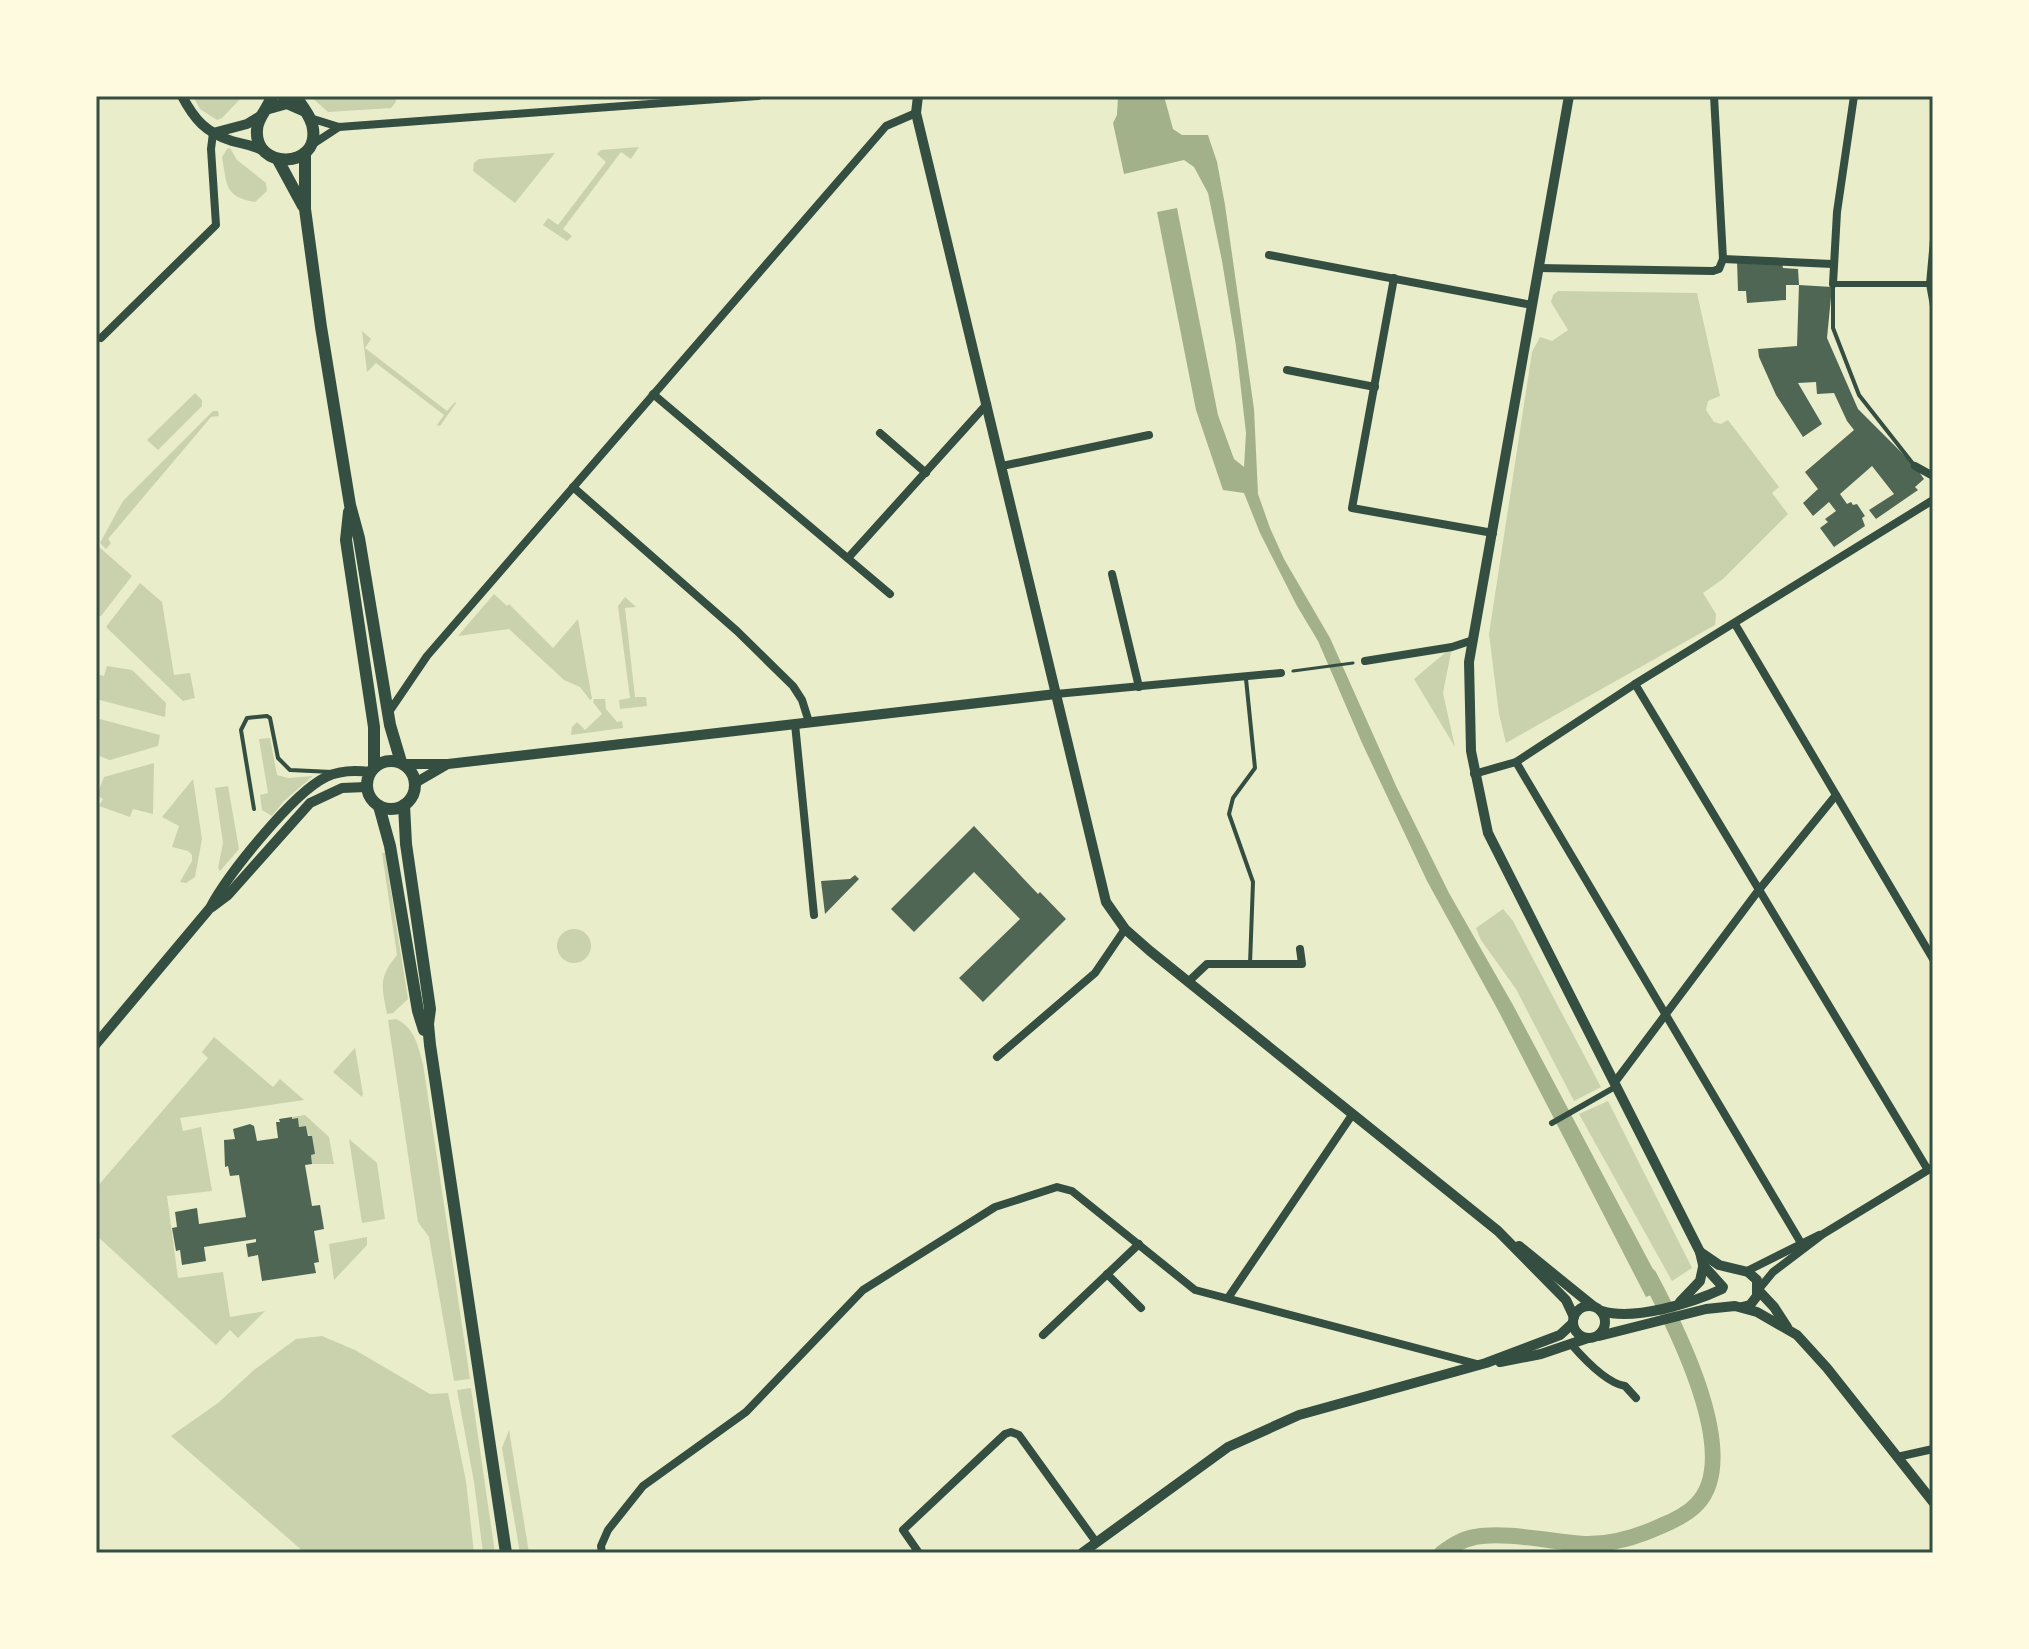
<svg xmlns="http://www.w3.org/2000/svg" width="2029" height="1649" viewBox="0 0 2029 1649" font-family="'Public Sans',sans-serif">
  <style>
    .green { fill: #cad2ad }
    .water { fill: #a3b18a }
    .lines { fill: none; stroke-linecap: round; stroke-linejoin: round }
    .canal { stroke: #a3b18a; stroke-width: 16 }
    .building { fill: #4f6655 }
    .path { stroke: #344e41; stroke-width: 3 }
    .service { stroke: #344e41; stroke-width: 4 }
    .pedestrian { stroke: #344e41; stroke-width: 6 }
    .minor { stroke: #344e41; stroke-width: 8 }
    .tertiary { stroke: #344e41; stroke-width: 10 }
    .secondary { stroke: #344e41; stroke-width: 12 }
    .neatline { fill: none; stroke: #344e41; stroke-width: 3 }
  </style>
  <rect width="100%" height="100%" fill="#e9edc9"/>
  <g class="green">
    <path d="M193 96H243L222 118 217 120 200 109Z"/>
    <path d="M310 96H395L396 102 391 108 328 112Z"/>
    <path d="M639 147 631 159 621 152 563 229 572 236 567 241 543 225 548 218 558 225 606 162 597 154 601 150Z"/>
    <path d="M230 148 237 160 266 183 267 191 255 202C224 197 227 184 222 157L227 149Z"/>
    <path d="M555 153 515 203 473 171 474 163 479 159Z"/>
    <path d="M1558 291 1697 293 1720 396 1708 401 1706 410 1714 422 1721 424 1728 420 1779 487 1772 493 1788 514 1723 579 1703 593 1716 614 1715 625 1506 743 1499 714 1489 634 1532 352 1540 337 1552 341 1568 330 1551 302 1553 295Z"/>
    <path d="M362 331 371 339 365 348 447 411 455 402 456 403 440 426 437 425 444 415 376 363 367 372Z"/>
    <path d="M195 393 202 400V406L158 450 147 440Z"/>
    <path d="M213 411H218L219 416 211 417 108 539 111 543 106 549 100 543 123 501Z"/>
    <path d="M98 546 132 576 101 616 96 617V551Z"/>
    <path d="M140 583 162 602 174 675 190 673 195 698 183 701 106 627Z"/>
    <path d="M494 594 507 606 509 604 553 648 578 619 592 699 590 700 580 687 564 680 509 629 458 636Z"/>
    <path d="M625 597 636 607 625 608 635 697H646L647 706 620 709 619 700 630 698 618 606Z"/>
    <path d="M1452 647 1443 693 1455 747 1414 679Z"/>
    <path d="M107 666 132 670 166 703 165 717 96 699V674L104 676Z"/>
    <path d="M594 699H605L606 709 617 722 622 721 623 728 571 735 572 727 577 722 585 730 602 714 593 702Z"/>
    <path d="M96 718 160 735 158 746 110 760 96 755Z"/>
    <path d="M270 738 277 775 288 778 313 776 284 801 272 816 262 810 260 795 268 793 259 739Z"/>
    <path d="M154 763 153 814 133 809 130 817 99 806 103 799 97 795 104 777Z"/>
    <path d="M193 779 202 839 195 877 186 883 180 882 192 861V855L188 851 172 847 179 826 162 817Z"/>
    <path d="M228 786 239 849 220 871 218 868 223 843 215 788Z"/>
    <path d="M382 853H385L408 999 393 1013 387 1014C382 986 378 978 397 955Z"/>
    <path d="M1503 909 1513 921 1601 1087 1574 1101 1516 989 1481 940 1476 928Z"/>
    <circle cx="574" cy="946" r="17"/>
    <path d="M396 1019C415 1028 418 1046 423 1064L470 1379 454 1381 429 1237 418 1222 388 1020Z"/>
    <path d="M214 1037 273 1087 280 1079 304 1100 180 1118 183 1131 201 1127 212 1191 167 1196 178 1278 223 1272 230 1317 265 1311 238 1338 230 1330 216 1345 96 1235V1188L208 1058 202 1052Z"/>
    <path d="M355 1048 363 1094 362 1097 333 1072Z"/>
    <path d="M1608 1101 1692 1268 1672 1281 1579 1114Z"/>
    <path d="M305 1115 329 1137 334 1164H312L311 1155 315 1154 306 1126 299 1127 298 1118 292 1119V1117Z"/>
    <path d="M349 1139 377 1163 385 1219 362 1223Z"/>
    <path d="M367 1237V1245L334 1280 329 1244Z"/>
    <path d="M322 1336 355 1350 430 1394 448 1393 466 1481 474 1553H305L171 1436 218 1403 254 1370 296 1339Z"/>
    <path d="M471 1388 495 1553H483L474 1482 457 1390Z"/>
    <path d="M509 1430 529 1553H520L502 1448Z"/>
  </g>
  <path class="water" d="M1118 96H1164L1173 129 1182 135H1208L1217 162 1225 205 1254 409 1258 494 1270 528 1284 559 1330 638 1397 788 1449 893 1513 1005 1664 1290 1646 1297 1499 1012 1427 881 1362 743 1318 641 1297 606 1260 533 1244 493 1223 490 1196 410 1157 212 1177 208 1218 415 1234 459 1244 467 1246 433 1236 346 1222 261 1208 193 1194 167 1184 160 1124 174 1113 123 1117 115Z"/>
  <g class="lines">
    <path class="canal" d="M1442 1553C1452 1546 1462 1539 1475 1537 1504 1531 1553 1542 1584 1544 1611 1545 1637 1537 1661 1526 1673 1521 1688 1514 1697 1504 1743 1456 1675 1325 1649 1276"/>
  </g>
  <g class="building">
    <path d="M1737 260 1782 262 1783 268 1798 269 1799 285H1786V300L1747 303 1746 291H1738Z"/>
    <path d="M1799 285 1832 287 1827 338 1858 409 1915 466 1924 479 1915 487 1918 490 1876 519 1869 510 1894 494 1872 466 1840 494 1847 504 1851 502 1853 505 1857 504 1865 516 1862 518 1865 526 1834 547 1820 528 1828 522 1825 519 1836 511 1829 502 1813 516 1803 503 1818 489 1805 472 1854 430 1847 421 1834 393 1817 394 1816 382 1798 383 1822 424 1803 437 1776 395 1759 357 1758 349 1797 346Z"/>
    <path d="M974 826 1038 894 1040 892 1066 919 983 1002 959 978 1020 919 974 872 914 932 891 909Z"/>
    <path d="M855 875 859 879 825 914 821 881 850 879Z"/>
    <path d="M292 1117V1119L298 1118 299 1127 306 1126 308 1136H312L315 1154 311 1155 312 1164 305 1165 312 1206 320 1205 324 1229 314 1231 319 1262 314 1263 316 1273 262 1281 258 1255 248 1257 246 1244 256 1242V1239L204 1247 206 1261 182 1265 180 1250 176 1251 172 1228 177 1227 175 1212 197 1208 199 1224 246 1217 239 1175 230 1176 228 1166 225 1167 224 1140 235 1139 233 1129 250 1124 254 1126 257 1141 278 1138 276 1122H280L279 1119Z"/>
  </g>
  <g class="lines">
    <path class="path" d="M1293 671 1353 663"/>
    <g class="service">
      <path d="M1833 284V328L1859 395 1914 465"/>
      <path d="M1246 679 1255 768 1233 798 1229 814 1253 882 1250 964"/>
      <path d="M254 809 241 730 247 718 267 716 270 718 278 758 290 770 332 772"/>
    </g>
    <g class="pedestrian">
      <path d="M1933 240 1929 284 1933 306"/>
      <path d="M1833 284H1929"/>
      <path d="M1552 1123 1617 1086"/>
    </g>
    <g class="minor">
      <path d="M310 118 339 127 758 96"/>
      <path d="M310 146 339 127"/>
      <path d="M1269 255 1532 305"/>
      <path d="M1723 259 1832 264"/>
      <path d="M1538 268 1713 271 1719 269 1723 259 1714 96"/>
      <path d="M1394 278 1352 508 1493 533"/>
      <path d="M1833 284 1837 212 1854 96"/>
      <path d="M101 338 216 225 211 149 213 133"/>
      <path d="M1287 370 1375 387"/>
      <path d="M653 394 890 594"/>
      <path d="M880 433 926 473"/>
      <path d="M1002 466 1149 435"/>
      <path d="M1915 466 1933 476"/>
      <path d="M573 487 737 631 793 686 802 700 809 722"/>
      <path d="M848 558 987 404"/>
      <path d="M1112 574 1139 687"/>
      <path d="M1735 624 1933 959"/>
      <path d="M1365 661 1452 647 1473 640"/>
      <path d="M1635 684 1928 1170"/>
      <path d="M1056 694 1281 673"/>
      <path d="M389 712 427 656 886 126 916 113"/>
      <path d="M795 724 814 915"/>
      <path d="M1516 762 1801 1243"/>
      <path d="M1474 774 1516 762 1635 684 1933 500"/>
      <path d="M1188 982 1207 964H1302L1300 949"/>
      <path d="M997 1057 1095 973 1125 929"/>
      <path d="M1615 1082 1758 891 1836 795"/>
      <path d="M1747 1271 1819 1235"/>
      <path d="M1107 1274 1141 1308"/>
      <path d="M1759 1289 1773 1272 1823 1234 1933 1167"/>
      <path d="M1228 1298 1352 1115"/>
      <path d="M1043 1335 1139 1244"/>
      <path d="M1571 1344C1584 1359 1606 1383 1625 1386L1636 1398"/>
      <path d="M1897 1457 1933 1449"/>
      <path d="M602 1553 601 1546 608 1530 643 1486 746 1412 863 1290 995 1207 1057 1187 1072 1191 1195 1290 1477 1364"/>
      <path d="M919 1553 903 1530 1005 1434 1011 1432 1019 1435 1096 1542"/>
    </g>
    <g class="tertiary">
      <path d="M182 96C194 119 206 133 232 141 243 144 252 145 262 150"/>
      <path d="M918 96 916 113 1106 902 1125 929 1150 951 1498 1231 1566 1300 1574 1317"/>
      <path d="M1569 96 1469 662 1471 751 1488 833 1700 1252 1703 1265 1723 1287"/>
      <path d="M213 133 247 124 262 115"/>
      <path d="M404 764H448L1056 694"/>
      <path d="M415 783 446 765"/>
      <path d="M212 907 228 895 310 803 342 788 366 787"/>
      <path d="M96 1044 210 908C228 874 293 793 326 777 340 770 355 770 370 772"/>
      <path d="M1519 1246 1593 1306"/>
      <path d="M1700 1252 1719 1265 1748 1272 1757 1280V1296L1750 1305 1742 1307"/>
      <path d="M1759 1291 1774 1307 1787 1327"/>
      <path d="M1680 1302 1700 1281 1703 1267"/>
      <circle cx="1589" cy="1322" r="16"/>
      <path d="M1602 1311C1634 1321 1692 1303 1722 1289"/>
      <path d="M1599 1336 1706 1309 1735 1306 1757 1312 1797 1335 1827 1368 1933 1502"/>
      <path d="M1500 1362 1541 1354 1588 1338"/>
      <path d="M1082 1553 1228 1447 1299 1415 1486 1363 1560 1335 1573 1323"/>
    </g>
    <g class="secondary">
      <path d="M272 96C268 110 257 117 257 130 254 170 319 169 313 129 312 117 302 107 296 96"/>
      <path d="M269 108 287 103 303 110"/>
      <path d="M305 154V209L321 327 350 505 359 538 390 725 401 762"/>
      <path d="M278 160 303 206"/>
      <path d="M349 512 346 540 374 727V766"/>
      <circle cx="391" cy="785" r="24"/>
      <path d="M404 805 406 844 430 1009 428 1024 430 1045 506 1553"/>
      <path d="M379 806 390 846 418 1011 424 1030"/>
    </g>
  </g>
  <rect width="2029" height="1649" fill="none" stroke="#fefae0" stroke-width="196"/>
  <rect x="98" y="98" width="1833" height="1453" class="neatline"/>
</svg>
